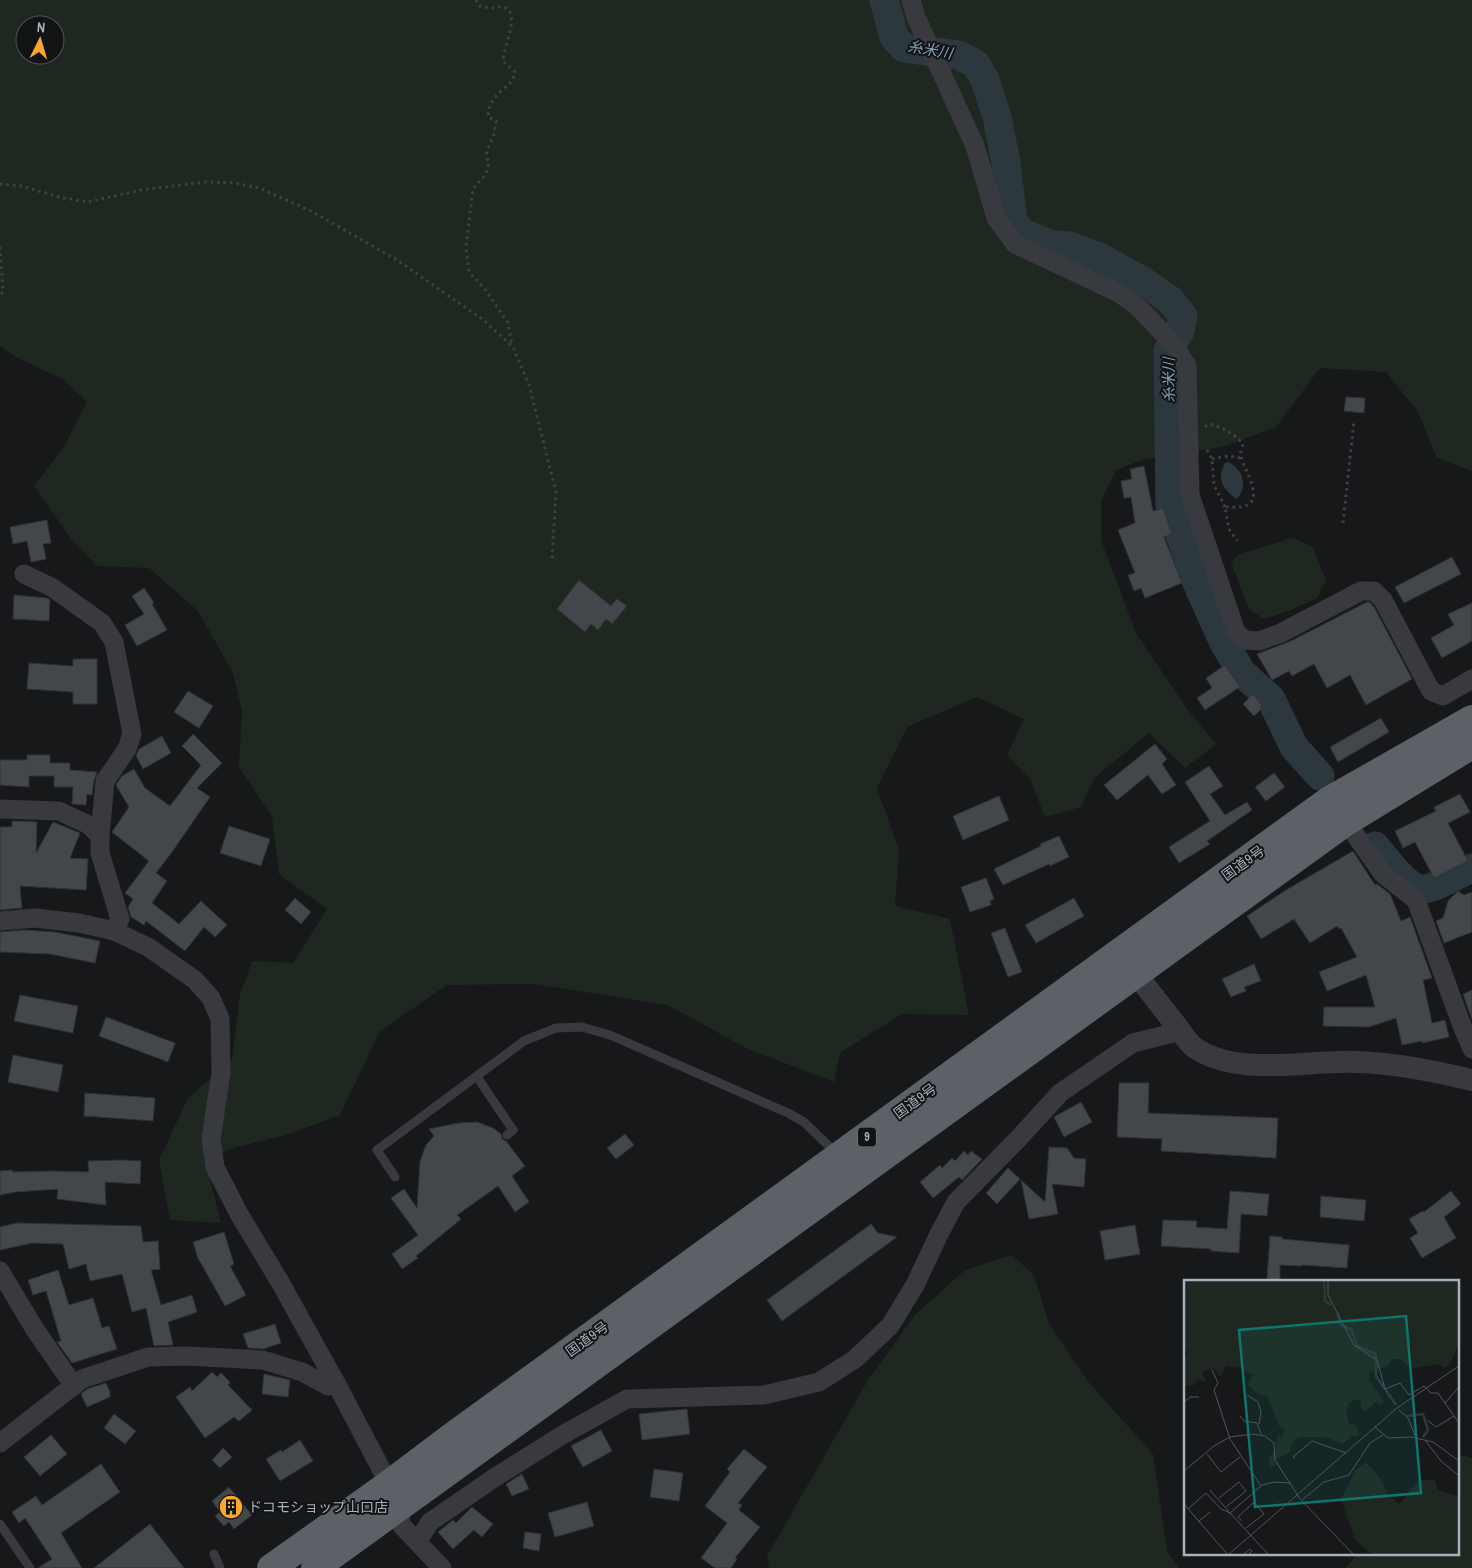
<svg xmlns="http://www.w3.org/2000/svg" width="1472" height="1568" viewBox="0 0 1472 1568" font-family="'Archivo Narrow','Noto Sans JP',sans-serif">
  <style>
    .green { fill: #1f2820; fill-rule: evenodd }
    .water { fill: #2d383e }
    .lines { fill: none; stroke-linecap: round; stroke-linejoin: round }
    .river { stroke: #2d383e; stroke-width: 29 }
    .building { fill: #43464a; stroke: #313236 }
    .path { stroke: #3e4146; stroke-width: 3; stroke-dasharray: 2.5 4; stroke-linecap: butt }
    .service { stroke: #383a3f; stroke-width: 9 }
    .minor { stroke: #383a3f; stroke-width: 19 }
    .tertiary { stroke: #383a3f; stroke-width: 22 }
    .trunk { stroke: #5c6067; stroke-width: 28 }
    .labels { text-anchor: middle; stroke-width: 4; stroke-linejoin: round; paint-order: stroke }
    .shield { fill: #121315; stroke: #7c8188; stroke-width: 1 }
    .shield-label { font-size: 12px; font-weight: bold; fill: #a9b0ba }
    .street-label { font-size: 14px; fill: #a9b0ba; stroke: #121315 }
    .poi-label { font-size: 14px; fill: #a9b0ba; stroke: #121315; text-anchor: start }
    .water-label { font-size: 15px; font-style: italic; fill: #7fa0b6; stroke: #121315 }
    .inset-river { fill: none; stroke: #2d383e; stroke-width: 2.5 }
    .inset-road { fill: none; stroke: #51555a; stroke-width: 1 }
    .view { fill: #0f766e; fill-opacity: 0.15; stroke: #0f766e; stroke-width: 2.5 }
    .inset-edge { fill: none; stroke: #a9b0ba; stroke-width: 2.5 }
  </style>
  <rect width="100%" height="100%" fill="#17181a"/>
  <g class="green">
    <path d="M0 0H1472V471L1437 458 1418 412 1386 372 1320 368 1276 427 1222 447 1142 460 1116 470 1101 500V540L1136 633 1187 709 1216 744 1185 768 1149 733 1094 778 1081 807 1045 817 1030 779 1007 755 1024 719 977 697 907 727 877 788 899 850 895 906 950 919 969 1015 902 1014 840 1053 834 1082 746 1048 668 1005 534 984 447 985 380 1031 340 1115 286 1135 229 1149 207 1167 221 1223 170 1220 159 1160 188 1098 232 1060 240 995 252 961 293 963 327 909 279 874 272 817 239 767 242 712 233 673 198 611 149 568 97 566 72 540 34 486 62 450 87 402 64 380 14 356 0 346ZM25 25H55V55H25Z"/>
    <path d="M1292 538 1312 546 1326 580 1317 598 1288 611 1264 619 1249 609 1231 562 1239 554Z"/>
    <path d="M1012 1255 1034 1275 1049 1324 1090 1384 1153 1454 1167 1551 1179 1568H769L767 1556 868 1380 915 1315 965 1270Z"/>
    <path d="M1458 1454 1472 1458V1568H1346L1357 1554H1458Z"/>
  </g>
  <path class="water" d="M1228 462C1243 468 1249 489 1236 499 1223 489 1216 479 1225 463Z"/>
  <g class="lines">
    <g class="river">
      <path d="M884 0 894 37 904 48 958 55 976 64 985 80 997 117 1006 163 1013 220 1019 231 1052 245 1070 246 1099 257 1141 280 1170 300 1183 316 1180 331 1168 351 1170 507 1197 583 1224 643 1242 673 1271 699 1294 747 1320 776"/>
      <path d="M1375 846C1385 857 1405 887 1421 889 1434 890 1459 873 1472 868"/>
    </g>
  </g>
  <g class="building">
    <path d="M1346 397 1365 398 1364 413 1344 411Z"/>
    <path d="M1144 466 1153 511 1163 508 1172 534 1164 537 1182 583 1145 598 1141 588 1134 591 1128 575 1135 573 1118 530 1135 523 1131 497 1124 498 1121 481 1132 479 1130 469Z"/>
    <path d="M47 520 51 543 43 544 46 559 31 562 27 541 13 544 10 527Z"/>
    <path d="M1452 557 1461 574 1404 603 1395 587Z"/>
    <path d="M579 580 611 606 617 599 627 606 612 624 606 619 598 630 591 624 585 632 557 609Z"/>
    <path d="M144 588 154 603 152 604 167 630 137 646 125 625 144 614 132 596Z"/>
    <path d="M14 595 47 598 50 600 49 621 13 619Z"/>
    <path d="M1367 602H1369L1374 607 1412 679 1366 705 1350 675 1327 688 1314 664 1292 676 1289 671 1272 680 1257 654 1291 641Z"/>
    <path d="M1472 603V641L1442 658 1431 638 1454 625 1448 614Z"/>
    <path d="M73 659H97V704H73V692L27 689 29 663 73 666Z"/>
    <path d="M1225 665 1240 687 1205 710 1197 698 1212 688 1206 678Z"/>
    <path d="M188 691 213 706 199 728 174 712Z"/>
    <path d="M1253 694 1261 704V709L1254 716 1243 704Z"/>
    <path d="M1381 718 1389 732 1338 762 1330 747Z"/>
    <path d="M193 734 222 763 197 788 210 797 172 852 156 873 167 881 152 903 179 924 201 901 227 925 215 937 204 927 185 951 146 921 144 925 131 917 128 907 133 899 125 893 149 861 112 832 129 807 116 785 122 776 134 769 145 788 170 806 201 765 182 746Z"/>
    <path d="M162 736 171 753 143 769 136 756 139 749Z"/>
    <path d="M1155 744 1167 759 1162 764 1176 785 1162 794 1148 775 1117 800 1104 785Z"/>
    <path d="M27 755H50V763H70V770L97 772 94 780 92 795 87 794 86 805 72 804 73 787H54V776H29V787L0 785V760H27Z"/>
    <path d="M1209 766 1223 786 1210 794 1225 815 1247 802 1252 810 1207 841 1210 844 1179 863 1169 847 1210 821 1185 782Z"/>
    <path d="M1274 773 1285 787 1266 801 1255 787Z"/>
    <path d="M1460 794 1470 812 1448 823 1468 861 1434 878 1415 842 1403 848 1395 831 1436 811 1434 807Z"/>
    <path d="M999 796 1009 820 963 840 953 816Z"/>
    <path d="M12 821 37 822 36 853 53 822 80 833 70 858 88 859 86 890 20 886 22 908 0 910V827H12Z"/>
    <path d="M229 826 270 839 261 866 220 853Z"/>
    <path d="M1059 836 1069 857 1050 866 1049 864 1003 885 994 869 1041 846 1040 844Z"/>
    <path d="M1353 851 1375 885 1377 884 1390 894 1401 921 1410 917 1432 978 1423 980 1432 1023 1445 1020 1449 1037 1422 1043V1041L1402 1045 1396 1018 1369 1027 1323 1026 1324 1007H1375L1366 975 1327 991 1319 972 1357 957 1341 928 1339 929 1337 926 1310 943 1294 919 1261 939 1247 916 1286 890Z"/>
    <path d="M986 878 994 899 990 901 991 905 970 912 961 887Z"/>
    <path d="M1458 891 1464 895 1472 892V932L1444 943 1436 921 1443 918 1448 901Z"/>
    <path d="M295 898 311 912 301 924 285 910Z"/>
    <path d="M1074 898 1084 916 1036 943 1025 925Z"/>
    <path d="M1005 928 1022 972 1008 977 991 933Z"/>
    <path d="M24 930 55 932 100 941 95 963 50 954 0 952V932Z"/>
    <path d="M1254 964 1261 981 1244 987 1246 991 1231 997 1222 979Z"/>
    <path d="M1472 990V1020L1463 994Z"/>
    <path d="M20 995 78 1006 73 1033 14 1021Z"/>
    <path d="M106 1017 175 1043 168 1062 99 1036Z"/>
    <path d="M13 1055 63 1065 58 1092 8 1082Z"/>
    <path d="M1119 1083H1149L1148 1113 1278 1118 1276 1158 1161 1151 1162 1139 1117 1137Z"/>
    <path d="M85 1093 155 1098 153 1121 84 1116Z"/>
    <path d="M1081 1102 1092 1122 1064 1137 1054 1117Z"/>
    <path d="M477 1122 493 1128 501 1134 502 1139 506 1141 525 1166 512 1176 529 1202 515 1212 498 1186 457 1215 461 1219 416 1256 418 1258 402 1269 392 1254 418 1235 391 1198 404 1189 417 1208 420 1161 426 1145 434 1136 429 1129 459 1123Z"/>
    <path d="M625 1134 634 1145 616 1159 607 1148Z"/>
    <path d="M1049 1147 1067 1148 1074 1158 1086 1159 1084 1187 1052 1184 1058 1214 1029 1219 1021 1180 1045 1202Z"/>
    <path d="M964 1151 968 1155 971 1151 982 1159 962 1180 959 1177 933 1198 920 1182 940 1165 942 1168 952 1158 955 1161Z"/>
    <path d="M122 1160 141 1161 140 1184 105 1182 106 1205 57 1199 58 1189 15 1192 0 1195V1171L12 1170 13 1172 50 1171 89 1172 88 1161Z"/>
    <path d="M1008 1168 1020 1179 997 1204 986 1193Z"/>
    <path d="M1230 1191 1269 1194 1267 1216 1241 1214 1239 1253 1211 1251V1249L1161 1246 1163 1220 1197 1221 1196 1227 1227 1229Z"/>
    <path d="M1451 1191 1461 1204 1444 1217 1456 1238 1422 1258 1410 1238 1418 1233 1409 1219 1423 1211 1424 1212Z"/>
    <path d="M1321 1196 1366 1200 1364 1221 1320 1217Z"/>
    <path d="M17 1223 141 1226 143 1242 158 1241 160 1269 151 1270 161 1305 192 1295 197 1312 168 1322 173 1345 154 1346 146 1308 132 1312 122 1274 90 1281 86 1264 69 1269 63 1244 32 1243 0 1250V1227Z"/>
    <path d="M871 1224 878 1233 897 1237 782 1321 767 1300Z"/>
    <path d="M1135 1225 1140 1254 1105 1260 1100 1231Z"/>
    <path d="M224 1232 234 1264 230 1266 246 1295 225 1306 198 1258 193 1242Z"/>
    <path d="M1270 1236 1282 1237V1239L1349 1245 1347 1268 1302 1265 1301 1266 1280 1265V1280L1267 1279Z"/>
    <path d="M58 1270 69 1305 93 1298 102 1328 109 1326 117 1349 72 1363 57 1342 61 1341 46 1291 33 1295 28 1280Z"/>
    <path d="M275 1324 281 1343 263 1349 248 1348 243 1334Z"/>
    <path d="M212 1372 217 1377 221 1373 230 1382 228 1385 252 1410 239 1421 234 1417 205 1438 176 1397 190 1387 192 1391Z"/>
    <path d="M264 1374 290 1380 288 1397 262 1394Z"/>
    <path d="M106 1383 110 1392V1397L87 1407 81 1394 87 1389Z"/>
    <path d="M687 1409 690 1434 642 1440 639 1414Z"/>
    <path d="M114 1414 136 1431 125 1444 104 1428Z"/>
    <path d="M601 1430 612 1451 583 1467 571 1446Z"/>
    <path d="M51 1435 67 1454 40 1476 24 1457Z"/>
    <path d="M300 1440 313 1461 280 1481 266 1459 281 1450 282 1452Z"/>
    <path d="M223 1448 232 1457 220 1468 212 1460Z"/>
    <path d="M744 1449 767 1467 738 1503 742 1505 739 1510 760 1527 735 1558 737 1559 731 1568H715L701 1558 727 1523 705 1506 730 1472 727 1469Z"/>
    <path d="M101 1464 120 1492 61 1533 82 1568H38L52 1559 25 1518 19 1523 12 1512 36 1496 42 1505Z"/>
    <path d="M654 1469 683 1473 679 1501 650 1497Z"/>
    <path d="M522 1474 529 1489 512 1496 506 1484Z"/>
    <path d="M229 1487 252 1515 234 1529 229 1522 224 1526 215 1516 220 1512 212 1501Z"/>
    <path d="M587 1502 594 1526 555 1537 548 1513Z"/>
    <path d="M472 1507 493 1524 482 1537 474 1530 453 1549 438 1532 453 1520 456 1523Z"/>
    <path d="M150 1524 184 1568H94Z"/>
    <path d="M525 1532 541 1534 539 1551 523 1548Z"/>
  </g>
  <g class="lines">
    <g class="path">
      <path d="M476 0 479 6C483 6 487 8 491 8 495 8 498 6 503 7 522 11 503 48 503 61L515 72C513 89 488 92 488 117L496 121C495 125 495 130 494 134 492 143 482 152 489 162L486 174 473 189 466 247 469 272 484 288 508 323 512 345"/>
      <path d="M0 184 22 186 59 197 88 202 141 190 206 182 235 183 259 188 311 211 397 260 482 319 513 347 529 385 556 492 552 559"/>
      <path d="M0 247 3 292 0 295"/>
      <path d="M1205 427 1209 424C1222 427 1235 434 1243 444 1242 448 1240 452 1241 456 1242 467 1266 499 1245 506 1239 508 1231 507 1225 507L1229 529 1237 541"/>
      <path d="M1207 450 1212 459 1214 485 1225 507"/>
      <path d="M1212 459 1228 456 1241 458"/>
      <path d="M1343 523 1354 421"/>
    </g>
    <g class="service">
      <path d="M477 1077 513 1130 507 1135"/>
      <path d="M395 1177 377 1150 524 1041 556 1028 582 1027 610 1035 788 1113 804 1122 837 1154"/>
      <path d="M0 1524 30 1568"/>
      <path d="M214 1554 220 1568"/>
    </g>
    <g class="minor">
      <path d="M911 0 916 17 975 146 996 218 1015 244 1119 293 1139 308 1156 326 1174 345 1187 366 1190 495 1236 632 1245 640 1259 641 1281 633 1361 591H1374L1383 600 1431 691 1443 696 1472 679"/>
      <path d="M24 574 53 588 102 623 114 642 132 734 127 749 105 781 100 836"/>
      <path d="M0 809 59 811 89 825 100 836V853L120 919 114 931"/>
      <path d="M1346 822 1383 874 1416 900 1461 1023 1472 1049"/>
      <path d="M0 921 35 918 79 923 114 931 148 947 195 980 211 998 220 1019 221 1073 211 1139 215 1167 239 1214 280 1282 336 1383 389 1484 398 1508 402 1526 442 1568"/>
      <path d="M0 1271 34 1328 74 1386"/>
      <path d="M0 1443 82 1379 148 1357 187 1356 263 1360 302 1372 328 1386 336 1383"/>
      <path d="M418 1541 430 1522 494 1478 564 1434 627 1399 764 1395 819 1382 855 1359 890 1326 915 1285 939 1234 956 1202 1018 1139 1060 1093 1133 1043 1181 1031"/>
    </g>
    <path class="tertiary" d="M1127 961C1143 983 1159 1004 1176 1025 1181 1032 1188 1043 1195 1048 1238 1077 1307 1060 1356 1062 1395 1063 1433 1071 1472 1080"/>
    <g class="trunk">
      <path d="M271 1568 389 1484 454 1435 1328 801 1472 719"/>
      <path d="M315 1568 1346 822 1472 745"/>
    </g>
  </g>
  <defs>
    <g id="building-disc" transform="scale(1.25)"><circle r="9.5" fill="#faa730" stroke="#121315"/><path d="M-4-6H4V6H1V3H-1V6H-4ZM-2.5-4.3h1.7v1.8h-1.7ZM.8-4.3h1.7v1.8H.8ZM-2.5-1h1.7V.8h-1.7ZM.8-1h1.7V.8H.8Z" fill="#111"/></g>
  </defs>
  <g fill-rule="evenodd">
    <use href="#building-disc" x="231" y="1507"/>
  </g>
  <g class="labels">
    <rect class="shield" x="858" y="1127.5" width="18" height="19" rx="4"/>
    <g class="shield-label">
      <text x="867" y="1141">9</text>
    </g>
    <g class="street-label">
      <text transform="translate(1243 863) rotate(-36)" y="5">国道9号</text>
      <text transform="translate(915 1101) rotate(-36)" y="5">国道9号</text>
      <text transform="translate(587 1339) rotate(-36)" y="5">国道9号</text>
    </g>
    <g class="poi-label">
      <text x="248" y="1512">ドコモショップ山口店</text>
    </g>
    <g class="water-label">
      <text transform="translate(930 50) rotate(10)" y="5">糸米川</text>
      <text transform="translate(1169 380) rotate(-90)" y="5">糸米川</text>
    </g>
  </g>
  <g transform="translate(1184 1280)">
    <rect width="275" height="275" fill="#17181a"/>
    <path d="M0 0H275V64L265 86 260 88 255 84 227 89 216 79H208L204 86 186 92 185 100 200 122 197 125 192 122 181 132 176 126 178 121 172 119 165 123 162 131 165 144 172 145 175 155 167 156 160 164 141 157H115L108 163 105 173 90 180 92 186H86L85 180 92 168 93 156H98L101 150 95 146 84 117 72 113 64 105 69 95 56 88 42 86 36 97 31 89 21 90 18 93 23 102 13 99 10 105 0 106V81L4 72 0 69ZM182 182 200 203 202 214 216 224 234 200H251L254 210 275 217V275H189L171 260 157 219 172 190Z" fill="#1f2820"/>
    <path class="inset-river" d="M140 0 141 21 147 25M153 34 157 45 167 49 173 66 192 74V96L212 125M223 136 239 134 244 150 239 157"/>
    <path class="inset-road" d="M144 0V15L170 65 193 80 201 109 216 103 225 115 240 106 247 113H254L275 143M28 90 34 103 30 110 46 159 77 206M63 115 74 122 77 132 75 144M0 122 6 117H15M261 123 274 108M215 130 224 138 232 158M56 136 60 141 73 143 77 154M243 140 252 147 270 136M191 147 204 158 227 157 249 162 275 181M241 160 257 181 275 196M23 174 37 192 56 177M111 179 109 177 128 161 162 173M0 191 30 166 46 157 68 154 81 156 90 163 91 180 116 219 170 275M26 210 46 233 78 205 90 202 107 203M35 218 55 202 62 211 42 227M118 220 140 202 165 195 186 163 199 155M0 224 44 275M4 229 22 213 37 229 46 233 85 275M58 241 54 237 70 222 80 234 62 248M14 242 26 232M44 275 213 128 275 86M59 275 66 269 68 271 64 275"/>
    <path class="view" d="M222 36 237 213 71 227 55 50Z"/>
    <rect width="275" height="275" class="inset-edge"/>
  </g>
  <g transform="translate(40 40) rotate(5)"><circle r="24" fill="#121315" stroke="#4e5257"/>
  <path d="M0-4L9 19L0 12L-9 19Z" fill="#faa730"/>
  <text y="-8" font-size="14" font-weight="bold" text-anchor="middle" fill="#a9b0ba">N</text>
  </g>
</svg>
